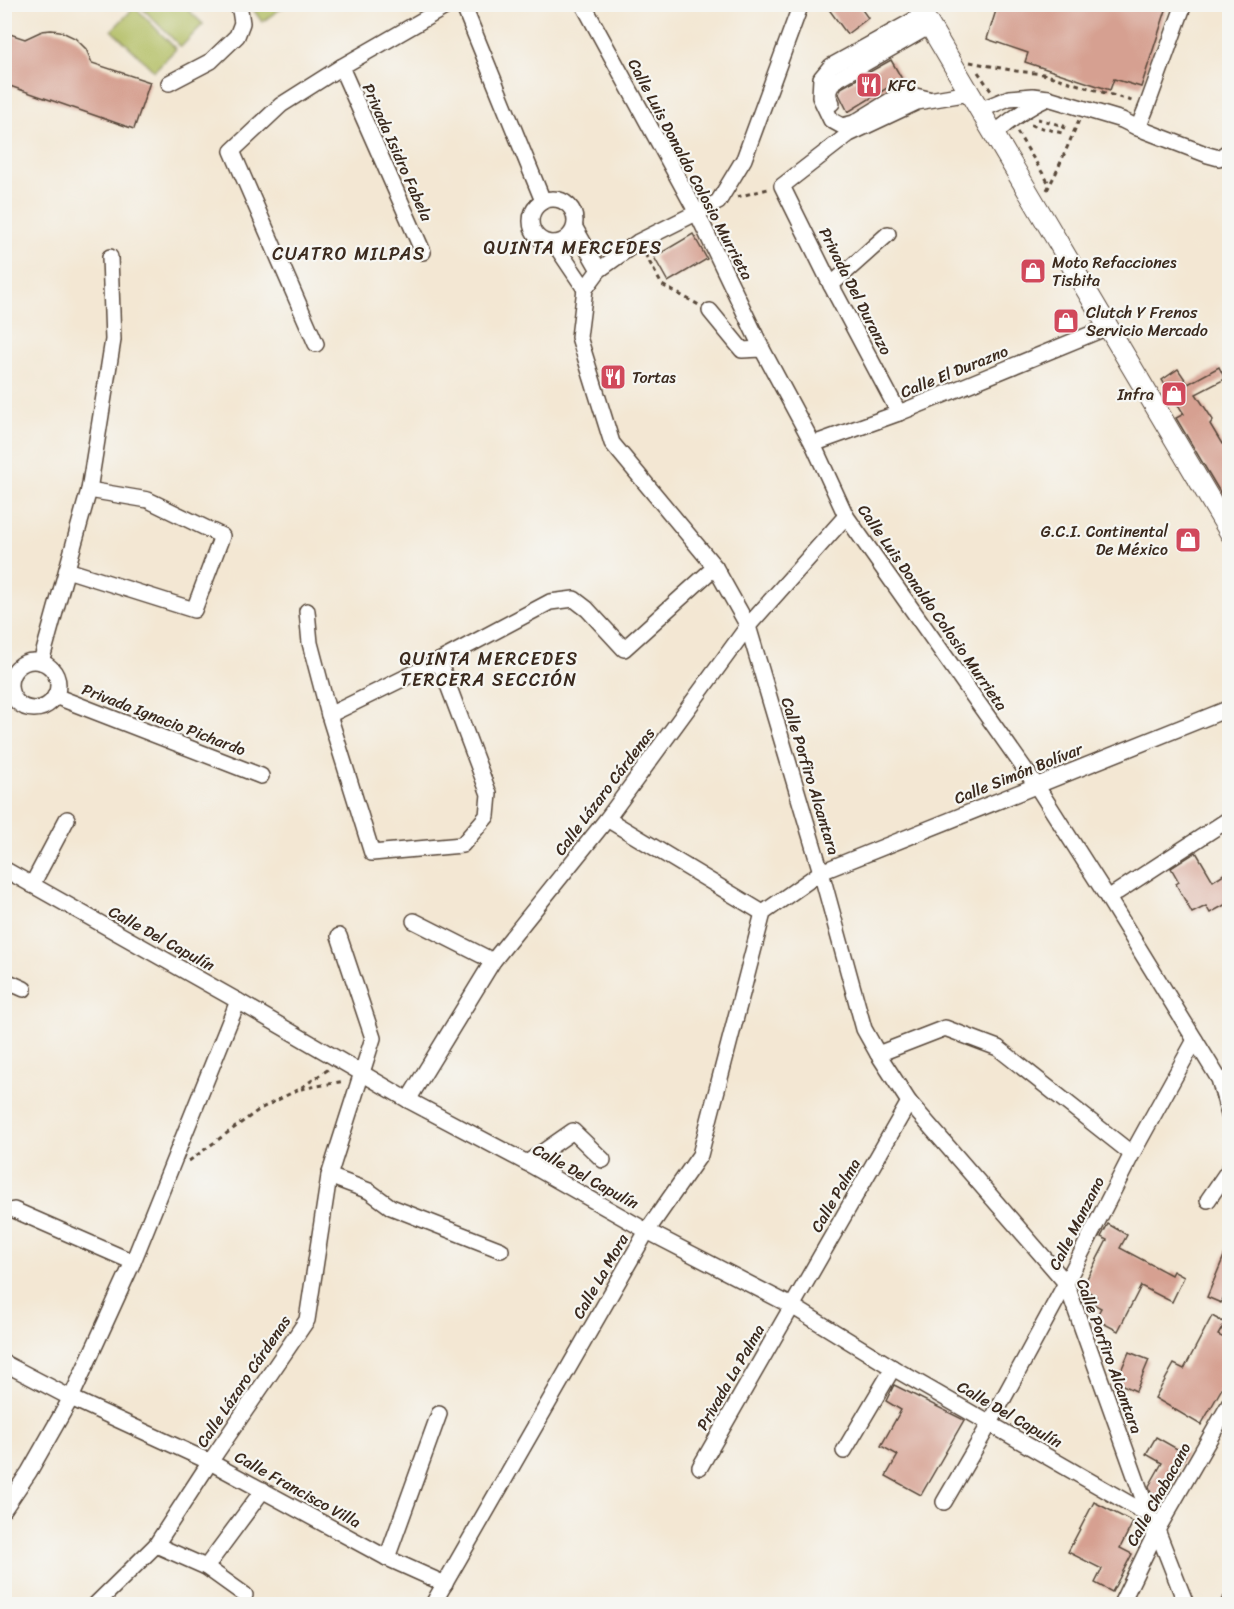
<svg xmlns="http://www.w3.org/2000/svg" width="1234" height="1609" viewBox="0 0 1234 1609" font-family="Sriracha,sans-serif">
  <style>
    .green { fill: #b0bc5e; stroke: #76733e; stroke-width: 1.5 }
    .building { fill: #d6a091 }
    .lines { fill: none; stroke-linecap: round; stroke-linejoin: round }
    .minor-casing { stroke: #574639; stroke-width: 18 }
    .major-casing { stroke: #574639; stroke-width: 22 }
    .path { stroke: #574639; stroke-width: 3; stroke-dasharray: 4.5 4.5; stroke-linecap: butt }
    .minor { stroke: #fff; stroke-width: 15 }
    .major { stroke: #fff; stroke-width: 20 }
    .labels { text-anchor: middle; stroke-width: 4.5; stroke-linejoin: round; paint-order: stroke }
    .poi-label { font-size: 16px; fill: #3b2a1e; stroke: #f6f6f2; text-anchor: start }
    .street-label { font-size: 16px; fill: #3b2a1e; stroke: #f6f6f2 }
    .neighbourhood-label { font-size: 18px; letter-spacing: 1.5px; fill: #3b2a1e; stroke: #f6f6f2 }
  </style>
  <rect width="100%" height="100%" fill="#f6f6f2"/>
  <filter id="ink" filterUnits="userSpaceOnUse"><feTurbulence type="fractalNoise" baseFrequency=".0167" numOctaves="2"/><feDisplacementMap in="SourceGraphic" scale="12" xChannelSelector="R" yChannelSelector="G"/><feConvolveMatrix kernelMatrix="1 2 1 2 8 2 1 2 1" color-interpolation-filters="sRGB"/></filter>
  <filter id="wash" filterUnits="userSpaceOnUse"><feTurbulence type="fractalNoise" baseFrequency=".008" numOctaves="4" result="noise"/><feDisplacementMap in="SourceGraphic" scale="24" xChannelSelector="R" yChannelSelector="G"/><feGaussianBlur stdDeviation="1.35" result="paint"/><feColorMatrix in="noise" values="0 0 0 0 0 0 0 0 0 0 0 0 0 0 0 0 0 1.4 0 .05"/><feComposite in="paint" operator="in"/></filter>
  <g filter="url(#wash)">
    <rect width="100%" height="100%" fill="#f3e7d3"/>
    <g class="green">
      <path d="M139 5H183L203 24 181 47Z"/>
      <path d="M250 5H286L262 22Z"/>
      <path d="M135 7 176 49 154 71 112 30Z"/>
    </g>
    <g id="blocks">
      <g class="building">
        <path d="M825 4H858L868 18 847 34Z"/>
        <path d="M998 4H1168L1141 87 1114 79 1110 90 1025 62 1028 53 987 39Z"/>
        <path d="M51 30 60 31 75 38 86 49 92 63 150 82 134 129 4 84V32L25 39 42 31Z"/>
        <path d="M891 60 902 79 848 112 839 94 841 88Z"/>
        <path d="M693 234 707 259 668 282 654 257Z"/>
        <path d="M1219 367 1225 379 1196 394 1213 420 1210 424 1222 444 1230 439V509L1176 418 1184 414 1162 380 1178 369 1188 384Z"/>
        <path d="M1196 852 1213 881 1230 870V902L1210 913 1206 906 1192 913 1176 884 1179 882 1171 868Z"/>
        <path d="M1108 1224 1127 1235 1120 1248 1171 1275 1173 1271 1184 1277 1172 1302 1141 1286 1118 1331 1095 1319 1101 1308 1092 1303 1096 1296 1082 1288 1107 1240 1101 1237Z"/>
        <path d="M1229 1244 1230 1282 1221 1303 1207 1297Z"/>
        <path d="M1212 1316 1225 1323 1218 1335 1230 1341V1371L1221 1390 1201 1425 1155 1398 1174 1364 1184 1369Z"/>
        <path d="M1129 1352 1149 1360 1136 1391 1116 1382Z"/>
        <path d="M894 1385 964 1420 921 1495 886 1476 898 1455 881 1446 901 1410 886 1401Z"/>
        <path d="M1156 1437 1186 1454 1161 1498 1151 1493 1149 1486 1162 1463 1146 1454Z"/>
        <path d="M1094 1502 1133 1522 1120 1548 1132 1554 1112 1592 1095 1583 1102 1569 1068 1552Z"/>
      </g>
    </g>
  </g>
  <g filter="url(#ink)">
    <use href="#blocks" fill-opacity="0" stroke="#574639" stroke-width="1.5"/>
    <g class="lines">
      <g class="minor-casing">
        <g id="minor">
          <path d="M583 4 697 213 762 349 813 444 846 516 1036 785 1108 898 1219 1079 1230 1118"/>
          <path d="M801 4 744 159 718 202 638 242 599 270 585 289 579 337 612 443 715 567 748 626 821 872 864 1029 878 1054 909 1102 1066 1283 1149 1515 1157 1530 1186 1604"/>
          <path d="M466 12 543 201"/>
          <path d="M923 15 831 66 821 78 820 97 831 120 842 126 854 123 903 93 928 99"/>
          <path d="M341 67 423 252"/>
          <path d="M169 83 211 61 237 36 242 23 240 10 235 4"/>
          <path d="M832 103C826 94 829 89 834 81L930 26"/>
          <path d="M980 110 1009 98 1033 96 1048 98 1122 120 1138 128 1208 155 1219 158 1230 150"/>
          <path d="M1138 128 1147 106 1184 4"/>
          <path d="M994 134C1011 119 1028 107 1048 98"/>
          <circle cx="553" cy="221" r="22"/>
          <path d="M575 228 599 270"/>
          <path d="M554 243 585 289"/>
          <path d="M831 285 888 234"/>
          <path d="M710 311 742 350 762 349"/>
          <path d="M316 344 232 151 281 105 341 67 447 6"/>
          <path d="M899 413 831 285 782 186 849 134 917 102 970 93"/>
          <path d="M813 444 899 413 1108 327"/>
          <path d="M67 570 194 610 222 536 148 500 89 490"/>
          <path d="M307 611 310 643 329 715 372 853 462 845 487 816 489 794 439 661"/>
          <circle cx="34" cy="685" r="24"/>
          <path d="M41 662 89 490 113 340 110 257"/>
          <path d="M55 696 261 776"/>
          <path d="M329 715 439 661 550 602 574 599 587 609 624 649 715 567"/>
          <path d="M607 819 763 913"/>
          <path d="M4 869 238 1001 408 1100 527 1163 647 1231 792 1306 893 1368 1149 1515"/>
          <path d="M32 885 67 819"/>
          <path d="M1108 898 1226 821"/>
          <path d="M414 921 493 961"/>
          <path d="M4 980 24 989"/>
          <path d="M878 1054 945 1028 998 1048 1132 1154"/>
          <path d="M408 1100 493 961 607 819 748 626 846 516"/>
          <path d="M527 1163 573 1131 603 1160"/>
          <path d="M329 1176 369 1191 391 1207 501 1250"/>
          <path d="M1208 1200 1230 1168"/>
          <path d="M14 1210 133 1262"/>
          <path d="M4 1363 71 1398 210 1462 387 1558 445 1584"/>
          <path d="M844 1451 893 1368"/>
          <path d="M700 1467 909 1102"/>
          <path d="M944 1502 990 1423 1066 1283 1132 1154 1195 1040"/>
          <path d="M4 1509 29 1472 71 1398 133 1262 238 1001"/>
          <path d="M156 1545 206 1567 245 1595"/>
          <path d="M387 1558 439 1414"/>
          <path d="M206 1567 263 1490"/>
          <path d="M96 1604 156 1545 210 1462 307 1320 329 1176 373 1038 339 936"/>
          <path d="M433 1604 647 1231 700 1155 763 913 821 872 1230 708"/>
          <path d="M1121 1604 1157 1530 1230 1403"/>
          <path d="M1228 1604 1230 1602"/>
        </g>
      </g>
      <g class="major-casing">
        <path id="major" d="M917 4 1230 533"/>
      </g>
      <g class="path">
        <path d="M970 62 1016 71 1043 74 1135 102"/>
        <path d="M978 72 991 91"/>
        <path d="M1031 125 1062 133 1064 126 1038 119"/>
        <path d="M1017 132 1050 185"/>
        <path d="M1047 190 1056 173 1079 120"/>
        <path d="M737 197 768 189"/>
        <path d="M645 254 662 285 699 305"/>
        <path d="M301 1089 345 1081"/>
        <path d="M189 1161 260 1109 299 1089 329 1069"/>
      </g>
      <use href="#minor" class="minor"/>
      <use href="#major" class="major"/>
    </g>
  </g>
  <defs>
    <g id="restaurant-square" transform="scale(1.35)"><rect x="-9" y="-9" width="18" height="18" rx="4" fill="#d1495b" stroke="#f6f6f2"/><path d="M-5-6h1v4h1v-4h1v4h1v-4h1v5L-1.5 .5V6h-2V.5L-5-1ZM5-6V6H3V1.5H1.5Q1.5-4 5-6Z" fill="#fff"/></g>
    <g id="shop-square" transform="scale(1.35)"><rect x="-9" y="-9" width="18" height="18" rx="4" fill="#d1495b" stroke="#f6f6f2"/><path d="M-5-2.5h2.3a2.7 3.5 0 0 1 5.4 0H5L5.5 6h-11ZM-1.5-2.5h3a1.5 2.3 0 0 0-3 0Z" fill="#fff"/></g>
  </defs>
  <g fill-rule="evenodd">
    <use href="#restaurant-square" x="869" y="85"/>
    <use href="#shop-square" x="1033" y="271"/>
    <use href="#shop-square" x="1066" y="321"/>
    <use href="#restaurant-square" x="613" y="377"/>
    <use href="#shop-square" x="1174" y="394"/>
    <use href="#shop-square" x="1188" y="540"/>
  </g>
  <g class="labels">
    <g class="poi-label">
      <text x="888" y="91">KFC</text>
      <text x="1052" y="268">Moto Refacciones<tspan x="1052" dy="18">Tisbita</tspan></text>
      <text x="1086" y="318">Clutch Y Frenos<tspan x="1086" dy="18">Servicio Mercado</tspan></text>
      <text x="632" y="383">Tortas</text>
      <text x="1154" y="400" text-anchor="end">Infra</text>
      <text x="1168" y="537" text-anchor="end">G.C.I. Continental<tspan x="1168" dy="18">De México</tspan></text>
    </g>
    <g class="street-label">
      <text transform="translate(398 152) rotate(66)" y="6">Privada Isidro Fabela</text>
      <text transform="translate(691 169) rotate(62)" y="6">Calle Luis Donaldo Colosio Murrieta</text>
      <text transform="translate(856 291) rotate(63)" y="6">Privada Del Duranzo</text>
      <text transform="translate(954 371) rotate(-22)" y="6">Calle El Durazno</text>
      <text transform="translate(933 607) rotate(55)" y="6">Calle Luis Donaldo Colosio Murrieta</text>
      <text transform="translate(164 719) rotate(21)" y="6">Privada Ignacio Pichardo</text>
      <text transform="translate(1018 773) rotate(-22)" y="6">Calle Simón Bolívar</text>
      <text transform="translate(811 776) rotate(73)" y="6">Calle Porfiro Alcantara</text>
      <text transform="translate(604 791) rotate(-53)" y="6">Calle Lázaro Cárdenas</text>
      <text transform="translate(162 938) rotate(29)" y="6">Calle Del Capulín</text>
      <text transform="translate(586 1176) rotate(29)" y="6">Calle Del Capulín</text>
      <text transform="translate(835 1195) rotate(-60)" y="6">Calle Palma</text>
      <text transform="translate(1076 1223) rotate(-63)" y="6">Calle Manzano</text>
      <text transform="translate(600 1276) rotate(-60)" y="6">Calle La Mora</text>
      <text transform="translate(1110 1356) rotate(70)" y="6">Calle Porfiro Alcantara</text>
      <text transform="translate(730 1377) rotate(-60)" y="6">Privada La Palma</text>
      <text transform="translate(243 1381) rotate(-56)" y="6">Calle Lázaro Cárdenas</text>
      <text transform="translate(1010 1414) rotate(30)" y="6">Calle Del Capulín</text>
      <text transform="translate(298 1489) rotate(29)" y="6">Calle Francisco Villa</text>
      <text transform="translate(1158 1494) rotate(-61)" y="6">Calle Chabacano</text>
    </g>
    <g class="neighbourhood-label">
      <text x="573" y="254">QUINTA MERCEDES</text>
      <text x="349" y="260">CUATRO MILPAS</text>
      <text x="489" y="665">QUINTA MERCEDES<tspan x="489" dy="21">TERCERA SECCIÓN</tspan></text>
    </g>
  </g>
  <rect width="1234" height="1609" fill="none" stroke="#f6f6f2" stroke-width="24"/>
</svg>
